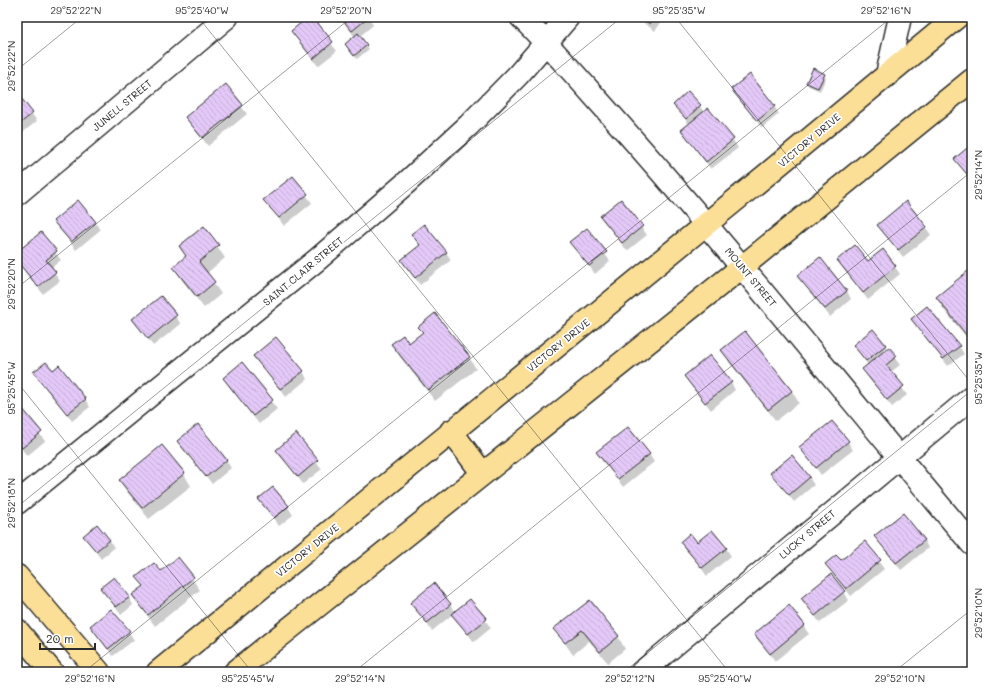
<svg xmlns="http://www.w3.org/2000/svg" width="989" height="689" font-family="Mali,sans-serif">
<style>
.shadow{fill:#0003}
.building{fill:url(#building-back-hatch);stroke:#2b2b2b}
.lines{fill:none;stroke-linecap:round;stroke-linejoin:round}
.minor-casing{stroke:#2b2b2b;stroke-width:25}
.major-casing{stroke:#2b2b2b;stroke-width:25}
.minor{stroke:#fff;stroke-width:22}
.major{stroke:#fbdf96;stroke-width:22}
.ticks{fill:none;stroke:#2b2b2b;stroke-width:1;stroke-opacity:0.45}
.labels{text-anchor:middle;stroke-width:3.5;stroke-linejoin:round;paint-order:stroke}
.street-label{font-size:10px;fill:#2b2b2b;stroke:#fff}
.neatline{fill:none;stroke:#2b2b2b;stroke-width:1.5}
.ticks-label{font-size:10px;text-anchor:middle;fill:#2b2b2b}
</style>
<defs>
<pattern id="building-back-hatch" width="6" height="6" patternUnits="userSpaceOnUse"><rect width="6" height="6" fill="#e4c9f8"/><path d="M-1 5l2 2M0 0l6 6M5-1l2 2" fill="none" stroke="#c4add5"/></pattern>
</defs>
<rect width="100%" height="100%" fill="#fff"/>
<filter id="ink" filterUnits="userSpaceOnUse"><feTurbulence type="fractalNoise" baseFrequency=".025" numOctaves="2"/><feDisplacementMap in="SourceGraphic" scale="8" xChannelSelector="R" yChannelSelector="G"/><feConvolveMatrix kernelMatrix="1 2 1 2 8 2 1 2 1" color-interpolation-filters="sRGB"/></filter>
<g filter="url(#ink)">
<!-- shadow -->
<path class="shadow" d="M310,17L337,51L318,66L292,31Z
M340,17H369L373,25L359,37L369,49L357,59L348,48L355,37Z
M635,17H678L674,23L665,17L655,31Z
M824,75L826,78L820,91L809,86L807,82Z
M226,85L247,114L208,146L186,117Z
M732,90L774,106L779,114L762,128Z
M17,94L37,121L21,134L17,129Z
M674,105L700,106L704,113L733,140L738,148L711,169L682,131L689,124Z
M972,145V182L956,159Z
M293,177L312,203L284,226L265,200Z
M621,200L647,235L627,251L601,216Z
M55,221L95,222L100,230L76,250Z
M879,225L926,227L931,235L903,257Z
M204,227L225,258L207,273L221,294L204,308L181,279L174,267L186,257L180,246Z
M587,229L610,261L595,274L571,242Z
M41,234L61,260L51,268L60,281L43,294L17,261V253Z
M412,234L446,252L451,260L420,285L402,260L420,246Z
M883,251L900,274L868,300L838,261L868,262Z
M798,276L847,291L851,299L830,317Z
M972,277V344L944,310L937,298Z
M161,297L181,324L153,346L133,319Z
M912,319L959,346L964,354L948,366Z
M420,327L469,357L476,369L435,401L400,357L393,345H409L423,333Z
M854,345H885L900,365L891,372L907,395L892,407L868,377L863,369L868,365Z
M723,350L792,391L799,403L776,421L729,362Z
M254,356L303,371L307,379L286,397Z
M242,364L277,409L259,424L224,379Z
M35,372H53L85,399L90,407L72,421Z
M685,377L731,382L735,390L711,410Z
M17,404L45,441L27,456L17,443Z
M296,435L322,469L303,484L277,450Z
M179,441L226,460L231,468L212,484Z
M848,442L853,450L821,475L801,447Z
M597,453L649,454L654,462L623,487Z
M772,473L809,477L814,485L794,502Z
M184,474L191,486L149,519L127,492L120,480Z
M260,499L288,507L293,515L279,526Z
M84,536L110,540L114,548L101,559Z
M875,536L924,540L928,548L901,570Z
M682,542L726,548L731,556L707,576Z
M865,543L884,569L851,596L826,564L841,562Z
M178,559L200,590L155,626L133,596L144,587L138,577L161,573Z
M830,575L849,600L820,623L802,598Z
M102,588L129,597L133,605L121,615Z
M470,600L491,628L474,642L453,614L432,631L411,603L450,604L455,612Z
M589,601L618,636L625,649L608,663L589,641L573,655L555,629Z
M789,607L809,634L775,661L755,634Z
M91,626L129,632L134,640L113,656Z"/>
<!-- building -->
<path class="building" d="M308,17H313L333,42L313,59L291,31Z
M340,17H369L352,31Z
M641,17H655L650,24Z
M358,33L367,45L354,56L345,44Z
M813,68L825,74L818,88L806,83Z
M750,74L775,106L757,121L731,89Z
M226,84L243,105L202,138L185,117Z
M688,91L701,105L686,119L673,105Z
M17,93L33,113L17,126Z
M708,108L734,139L706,162L681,130Z
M972,144V180L954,159Z
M293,176L308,194L279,218L263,200Z
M621,199L643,226L622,243L600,216Z
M78,200L96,222L71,242L53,221Z
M906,201L927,227L898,250L877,225Z
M424,224L447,252L415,278L401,260L420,245L411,234Z
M204,226L219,245L199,262L215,282L197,297L173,267L186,256L179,246Z
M587,228L607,252L589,266L569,242Z
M41,232L57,251L46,260L56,272L38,287L17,261V252Z
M855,245L868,261L883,249L896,266L863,293L837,260Z
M820,257L847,291L825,309L797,276Z
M968,271L972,275V342L936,297Z
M161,296L177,315L148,339L132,319Z
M927,306L960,346L943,359L911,319Z
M435,313L470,357L428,390L391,344L403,335L409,343L423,332L418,327Z
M873,329L886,345L866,361L853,345Z
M745,331L792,391L768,410L721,350Z
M276,337L304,371L280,389L253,356Z
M889,347L897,356L886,365L904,386L887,400L862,369Z
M710,355L732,382L705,403L684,376Z
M46,362L53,370L59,365L86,399L67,414L33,372Z
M242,362L273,400L253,416L223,378Z
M17,402L42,432L22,448L17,442Z
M832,421L849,441L816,468L799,447Z
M198,424L227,460L206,477L177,441Z
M628,427L650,454L618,479L596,452Z
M296,433L318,460L298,477L276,450Z
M162,445L185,473L142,508L119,480Z
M792,455L810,477L789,495L770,473Z
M273,487L289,506L274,518L258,499Z
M903,513L925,540L896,563L874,536Z
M97,524L110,540L96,551L83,536Z
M712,530L727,548L702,568L680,542L690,533L697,542Z
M865,541L881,560L846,589L825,564L836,555L841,560Z
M178,557L194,577L148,615L132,595L144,586L136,577L154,563L161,571Z
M831,574L845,591L815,616L801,598Z
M114,577L130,597L116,607L100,588Z
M434,583L451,604L427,623L410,603Z
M470,599L487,619L468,634L451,614Z
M590,600L619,636L600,652L582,630L565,643L553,629Z
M789,605L805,625L770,654L754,634Z
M111,609L130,631L108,649L90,626Z"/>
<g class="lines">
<!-- minor casing -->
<g class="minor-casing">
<path id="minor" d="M521,17C558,54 592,94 627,133C746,267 856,408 972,544
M887,75L900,17
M17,194L227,17
M17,503L318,259L406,183L469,125L518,75L568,17
M642,672L972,397"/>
</g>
<!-- major casing -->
<g class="major-casing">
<path id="major" d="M451,431L483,474
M17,576L99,672
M17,630L52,672
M158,672L765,176L957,17
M235,672L742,267L972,80"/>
</g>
<!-- minor -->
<use href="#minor" class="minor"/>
<!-- major -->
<use href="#major" class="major"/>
</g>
</g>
<!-- ticks -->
<path class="ticks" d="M198,17L729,672M675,17L972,384M17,70L82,17M17,288L352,17M17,382L252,672M17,507L622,17M84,672L892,17M354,672L972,171M624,672L972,390M894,672L972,609"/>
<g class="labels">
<!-- street labels -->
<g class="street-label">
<text transform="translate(122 105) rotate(-40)" y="4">JUNELL STREET</text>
<text transform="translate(809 140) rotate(-40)" y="4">VICTORY DRIVE</text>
<text transform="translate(303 271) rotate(-40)" y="4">SAINT CLAIR STREET</text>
<text transform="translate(751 277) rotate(50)" y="4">MOUNT STREET</text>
<text transform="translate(558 345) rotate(-39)" y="4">VICTORY DRIVE</text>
<text transform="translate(807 534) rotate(-40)" y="4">LUCKY STREET</text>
<text transform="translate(307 550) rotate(-39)" y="4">VICTORY DRIVE</text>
</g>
</g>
<!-- margin -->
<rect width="989" height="689" fill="none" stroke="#fff" stroke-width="44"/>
<!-- scale -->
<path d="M40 643v6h55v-6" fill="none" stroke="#2b2b2b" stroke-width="2"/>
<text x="46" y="643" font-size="12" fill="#2b2b2b" stroke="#ffffff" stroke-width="3" paint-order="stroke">20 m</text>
<rect x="22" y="22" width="945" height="645" class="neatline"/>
<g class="ticks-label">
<text x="76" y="14">29°52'22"N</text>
<text x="202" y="14">95°25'40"W</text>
<text x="346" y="14">29°52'20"N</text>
<text x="679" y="14">95°25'35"W</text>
<text x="886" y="14">29°52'16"N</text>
<text transform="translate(11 66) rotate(-90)" y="4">29°52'22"N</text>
<text transform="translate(978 175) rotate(-90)" y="4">29°52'14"N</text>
<text transform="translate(11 284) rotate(-90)" y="4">29°52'20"N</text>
<text transform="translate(978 378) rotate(-90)" y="4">95°25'35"W</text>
<text transform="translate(11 388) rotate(-90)" y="4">95°25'45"W</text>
<text transform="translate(11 503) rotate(-90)" y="4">29°52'18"N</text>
<text transform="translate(978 613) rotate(-90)" y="4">29°52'10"N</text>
<text x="90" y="682">29°52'16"N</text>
<text x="248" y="682">95°25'45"W</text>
<text x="360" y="682">29°52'14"N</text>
<text x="630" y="682">29°52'12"N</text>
<text x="725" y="682">95°25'40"W</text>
<text x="900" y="682">29°52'10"N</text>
</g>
</svg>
